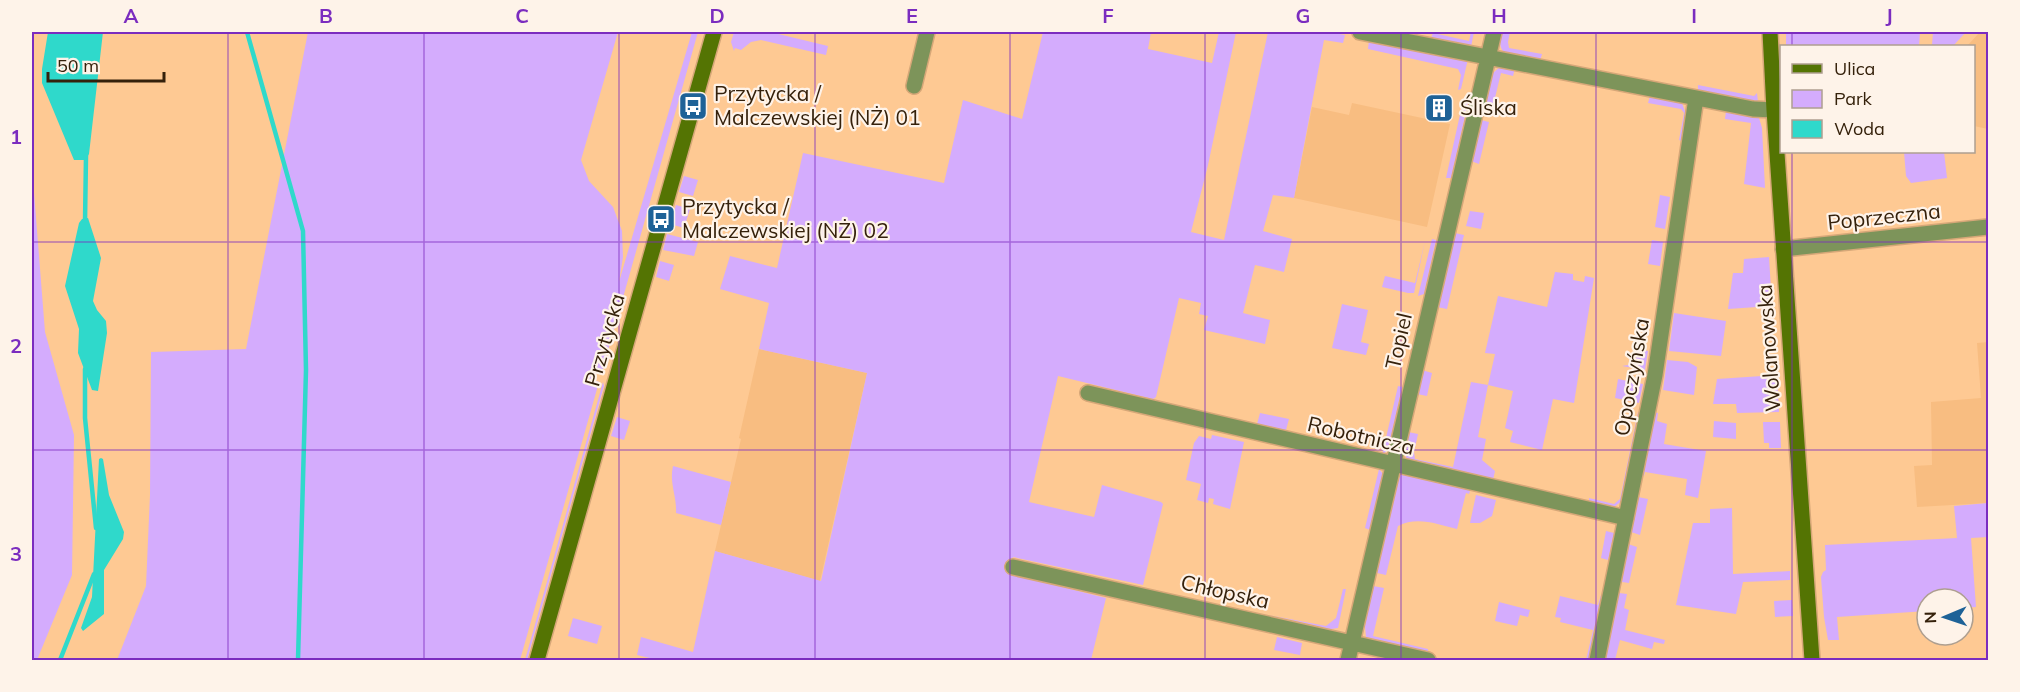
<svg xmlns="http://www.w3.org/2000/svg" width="2020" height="692" font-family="Mulish,sans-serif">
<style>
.built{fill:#f8bd81}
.green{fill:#d4acfd}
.water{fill:#2fd9cb}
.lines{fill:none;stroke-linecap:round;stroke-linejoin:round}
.stream{stroke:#2fd9cb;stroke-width:4.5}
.street-casing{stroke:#d6a778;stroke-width:18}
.secondary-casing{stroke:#d6a778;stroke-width:18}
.street{stroke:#7d945a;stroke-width:15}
.secondary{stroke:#547403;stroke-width:15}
.grid{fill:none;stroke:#7b2cbf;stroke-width:1.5;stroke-opacity:0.55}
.labels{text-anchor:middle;stroke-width:4.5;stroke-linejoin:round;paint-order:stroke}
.poi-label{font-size:21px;fill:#35210b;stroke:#fef3e9;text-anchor:start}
.street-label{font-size:21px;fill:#35210b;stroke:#fef3e9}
.neatline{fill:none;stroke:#7b2cbf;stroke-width:2}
.grid-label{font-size:20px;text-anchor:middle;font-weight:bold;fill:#7b2cbf}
</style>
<rect width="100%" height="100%" fill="#fec993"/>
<!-- built -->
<path class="built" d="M1980,32H1985L1988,34V129L1974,126V46H1967Z
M1352,103L1450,124L1427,227L1294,198L1312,107L1349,115Z
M1988,342V503L1917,507L1914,466L1932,465L1931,402L1981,398L1977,343Z
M759,349L867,373L820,581L715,551L741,439L739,438Z"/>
<!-- green -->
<path class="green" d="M308,32H618L581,160L589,181L613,207L622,231L623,257L619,282L692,32H698L602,372L595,369L591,379L599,382L520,660H117L146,586L150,495L151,352L246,349Z
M734,32H770L828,46L826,55L761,40L751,42L741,50L735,48L734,51L731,42Z
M1043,32H1151L1148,49L1212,63L1219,32H1236L1208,165L1191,232L1224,240L1268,32H1328L1345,35L1343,43L1324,40L1294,198L1273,195L1263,231L1292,239L1284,272L1255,265L1243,313L1270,320L1265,344L1204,330L1208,316L1199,314L1201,303L1179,298L1156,397L1153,399L1058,376L1029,502L1094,517L1102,485L1161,502L1163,504L1143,585L1013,557L1010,574L1106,598L1091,660H658L637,655L641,637L693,652L715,551L821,581L867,373L759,349L769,303L720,289L730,256L777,268L803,153L944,183L963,100L1022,119Z
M1471,32H1474L1471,47L1431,38L1433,33L1469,41Z
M1502,32H1510L1508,42L1509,48L1542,54L1540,61L1506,54C1498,48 1500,40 1502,32Z
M1786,32H1920L1919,46H1786Z
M1933,32H1966L1953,46L1932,45Z
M1369,40L1468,59L1461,89L1458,90L1461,75L1458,69L1368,49Z
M1501,66L1515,68L1513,76L1501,73L1492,110L1484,108L1493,73Z
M1698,85L1754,96L1757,93L1758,102L1698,91Z
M1650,96L1682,103L1686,114L1682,141L1679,140L1684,113L1681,109L1648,103Z
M1463,101L1468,103L1451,178H1446Z
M1726,111L1759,118L1762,128L1765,188L1744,184L1751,123L1725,119Z
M1481,120L1489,122L1479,164L1471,161Z
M1904,152H1944L1947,178L1911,183L1906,176Z
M32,167L45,332L74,435L72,575L37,660H32Z
M684,176L698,180L693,196L679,192Z
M1660,195L1670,197L1665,229L1655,227Z
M676,205L690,209L684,228L670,224Z
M1470,211L1484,213L1481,229L1466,226Z
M1455,233L1464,235L1447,309L1437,307Z
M667,234L698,242L694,256L663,250Z
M1432,239L1436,240L1424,294L1418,296Z
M1652,240L1663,242L1660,266L1648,264Z
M1425,241L1414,293H1408L1382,287L1385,276L1415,283Z
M1769,257L1772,306L1728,309L1733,273H1743L1744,259Z
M660,261L674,265L669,281L656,277Z
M1555,272L1573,274V280L1584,282L1585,276L1594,278L1574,403L1553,399L1542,450L1510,442L1513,431L1505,428L1513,391L1488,385L1478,437L1486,439L1482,460L1495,471L1493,480L1407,460L1404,450L1408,432L1418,434L1414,452L1415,459L1453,467L1471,382L1488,385L1495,354L1485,353L1498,296L1547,307Z
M1342,304L1368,310L1361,342L1369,344L1366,355L1332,348Z
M1674,313L1726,321L1721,356L1669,351Z
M1644,350L1648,351L1645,370L1622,366L1628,365Z
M1667,360L1688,362L1697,367L1694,395L1663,390Z
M1422,370L1432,373L1427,396L1417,394Z
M1777,375L1779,412L1737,413L1736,404H1713L1717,379Z
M1618,379L1643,384L1639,403L1615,398Z
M603,382L604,386L527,660H525Z
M1398,386L1402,387L1388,450L1382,455Z
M1638,412L1641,413L1622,501L1614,507L1589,501V498L1614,504L1620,499Z
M1654,412L1658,413L1657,421L1667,424L1664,444L1706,451L1698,498L1685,495L1687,479L1645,472L1644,476L1641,474Z
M1260,413L1289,419L1286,430L1257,424Z
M617,417L630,421L624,440L611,436Z
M1714,421L1736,423V439L1713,437Z
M1763,422H1780L1781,448H1769V443H1764Z
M1212,435L1244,442L1230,509L1213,504L1214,499L1209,498L1208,503L1197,500L1201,484L1186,480L1194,443L1199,436L1211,439Z
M673,466L731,482L721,525L676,513C677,496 669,483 673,466Z
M1379,469L1383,474L1370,530L1365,528Z
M1406,474L1471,488L1469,494L1466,493L1457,529C1437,524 1417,516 1398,526L1386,575L1377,573L1398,480L1401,475Z
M1476,495L1496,500L1492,516L1480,523H1470Z
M1638,497L1648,499L1640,535L1631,532Z
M1988,503V537L1971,538L1976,607L1963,608V599H1927V611L1837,617L1839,640H1828L1824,617L1821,577L1823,572L1826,570L1825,545L1957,538L1954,506Z
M1732,508L1733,574L1790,571V580L1743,582L1736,614L1676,605L1693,523H1710V509Z
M1606,531L1614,533L1608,560L1601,558Z
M1628,544L1637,547L1629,583L1622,582Z
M1373,586L1384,588L1373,636L1428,649V652L1366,637L1365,626Z
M1343,589H1346L1338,628L1331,629L1269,615L1326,626L1336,618Z
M1619,593L1627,594L1624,608L1629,610L1625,630L1665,640L1664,644L1654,642L1652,649L1620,640L1615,660H1605Z
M1601,595H1603L1591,660H1586L1593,630L1560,622L1561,618L1555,617L1560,596L1598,605Z
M1792,600L1793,616L1775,617L1774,601Z
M1499,602L1530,610L1528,617L1520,615L1517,626L1495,621Z
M573,618L602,626L597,644L568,636Z
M1277,637L1302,643L1300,655L1274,650Z"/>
<!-- water -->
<path class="water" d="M48,32H103L89,154L86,160H74L42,83V69Z
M88,218L101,258L93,301L97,310L106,321L107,333L98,391L92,390L78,353L79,329L65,286L79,223L82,219Z
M101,458L103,459L109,495L124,532L123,539L104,570V614L83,631L81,628L92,597L99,459Z"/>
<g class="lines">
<!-- stream -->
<path class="stream" d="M247,32L303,231L306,370L298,660
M85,222L86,156
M85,369V418L96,528
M60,660L94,574"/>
<!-- street casing -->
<g class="street-casing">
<path id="street" d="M1360,32L1753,109L1774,110
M914,86L927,32
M1783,249L1988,227
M1088,393L1626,518
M1013,567L1428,660
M1348,660L1494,32
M1597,660L1655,375L1696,98"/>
</g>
<!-- secondary casing -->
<g class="secondary-casing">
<path id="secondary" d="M1770,32L1774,110L1812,660
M537,660L714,32"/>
</g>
<!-- street -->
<use href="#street" class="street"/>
<!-- secondary -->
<use href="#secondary" class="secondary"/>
</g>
<!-- grid -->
<path class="grid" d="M228,32V660M424,32V660M619,32V660M815,32V660M1010,32V660M1205,32V660M1401,32V660M1596,32V660M1792,32V46M1792,152V660M32,242H1988M32,450H1988"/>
<!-- icons -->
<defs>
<g id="bus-square" transform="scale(1.5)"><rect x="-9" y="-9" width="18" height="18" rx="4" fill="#1e6297" stroke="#fef3e9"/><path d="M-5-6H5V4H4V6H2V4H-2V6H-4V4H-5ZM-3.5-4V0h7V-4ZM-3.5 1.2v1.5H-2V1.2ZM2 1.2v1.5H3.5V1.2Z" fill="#fff"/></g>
<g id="building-square" transform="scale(1.5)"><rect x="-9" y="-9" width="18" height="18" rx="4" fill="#1e6297" stroke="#fef3e9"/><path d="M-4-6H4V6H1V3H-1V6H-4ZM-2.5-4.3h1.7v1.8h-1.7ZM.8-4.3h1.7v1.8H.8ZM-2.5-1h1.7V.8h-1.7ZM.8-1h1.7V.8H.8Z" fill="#fff"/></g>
</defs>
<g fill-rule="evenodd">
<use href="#bus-square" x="693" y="106"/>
<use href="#building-square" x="1439" y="108"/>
<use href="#bus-square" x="661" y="219"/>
</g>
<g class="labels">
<!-- poi labels -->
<g class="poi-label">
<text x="714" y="101">Przytycka /<tspan x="714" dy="24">Malczewskiej (NŻ) 01</tspan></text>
<text x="1460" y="115">Śliska</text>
<text x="682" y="214">Przytycka /<tspan x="682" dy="24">Malczewskiej (NŻ) 02</tspan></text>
</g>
<!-- street labels -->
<g class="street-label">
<text transform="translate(1884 217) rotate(-6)" y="7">Poprzeczna</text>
<text transform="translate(605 340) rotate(-74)" y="7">Przytycka</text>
<text transform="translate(1399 341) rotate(-77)" y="7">Topiel</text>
<text transform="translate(1769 348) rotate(-94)" y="7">Wolanowska</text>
<text transform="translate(1632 377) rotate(-80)" y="7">Opoczyńska</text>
<text transform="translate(1361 436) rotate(13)" y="7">Robotnicza</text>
<text transform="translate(1225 592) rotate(13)" y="7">Chłopska</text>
</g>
</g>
<!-- border -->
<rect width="2020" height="692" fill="none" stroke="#fef3e9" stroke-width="66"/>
<!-- legend -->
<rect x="1780" y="45" width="195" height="108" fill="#fef3e9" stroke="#ae9f90" stroke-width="1.5"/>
<rect x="1792" y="64" width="30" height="9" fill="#547403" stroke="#ae9f90" stroke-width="1.5"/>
<text x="1834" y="75" font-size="18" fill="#35210b">Ulica</text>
<rect x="1792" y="90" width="30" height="18" fill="#d4acfd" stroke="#ae9f90" stroke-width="1.5"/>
<text x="1834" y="105" font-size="18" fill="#35210b">Park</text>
<rect x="1792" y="120" width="30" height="18" fill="#2fd9cb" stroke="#ae9f90" stroke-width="1.5"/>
<text x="1834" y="135" font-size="18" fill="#35210b">Woda</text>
<!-- north arrow -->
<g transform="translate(1945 617) rotate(268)"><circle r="28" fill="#fef3e9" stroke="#ae9f90" stroke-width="1.5"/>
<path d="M0-4.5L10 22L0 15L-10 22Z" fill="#1e6297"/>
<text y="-9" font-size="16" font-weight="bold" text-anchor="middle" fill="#35210b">N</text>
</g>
<!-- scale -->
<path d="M48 72v9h116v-9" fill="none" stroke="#35210b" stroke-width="3"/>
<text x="57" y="72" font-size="18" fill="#35210b" stroke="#fef3e9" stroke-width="4.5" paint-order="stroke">50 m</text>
<rect x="33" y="33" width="1954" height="626" class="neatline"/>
<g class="grid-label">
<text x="131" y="23">A</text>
<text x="326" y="23">B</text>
<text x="522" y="23">C</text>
<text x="717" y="23">D</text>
<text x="912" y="23">E</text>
<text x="1108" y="23">F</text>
<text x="1303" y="23">G</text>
<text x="1499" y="23">H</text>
<text x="1694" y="23">I</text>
<text x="1889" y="23">J</text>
<text x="16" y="144">1</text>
<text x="16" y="353">2</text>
<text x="16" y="561">3</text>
</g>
</svg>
